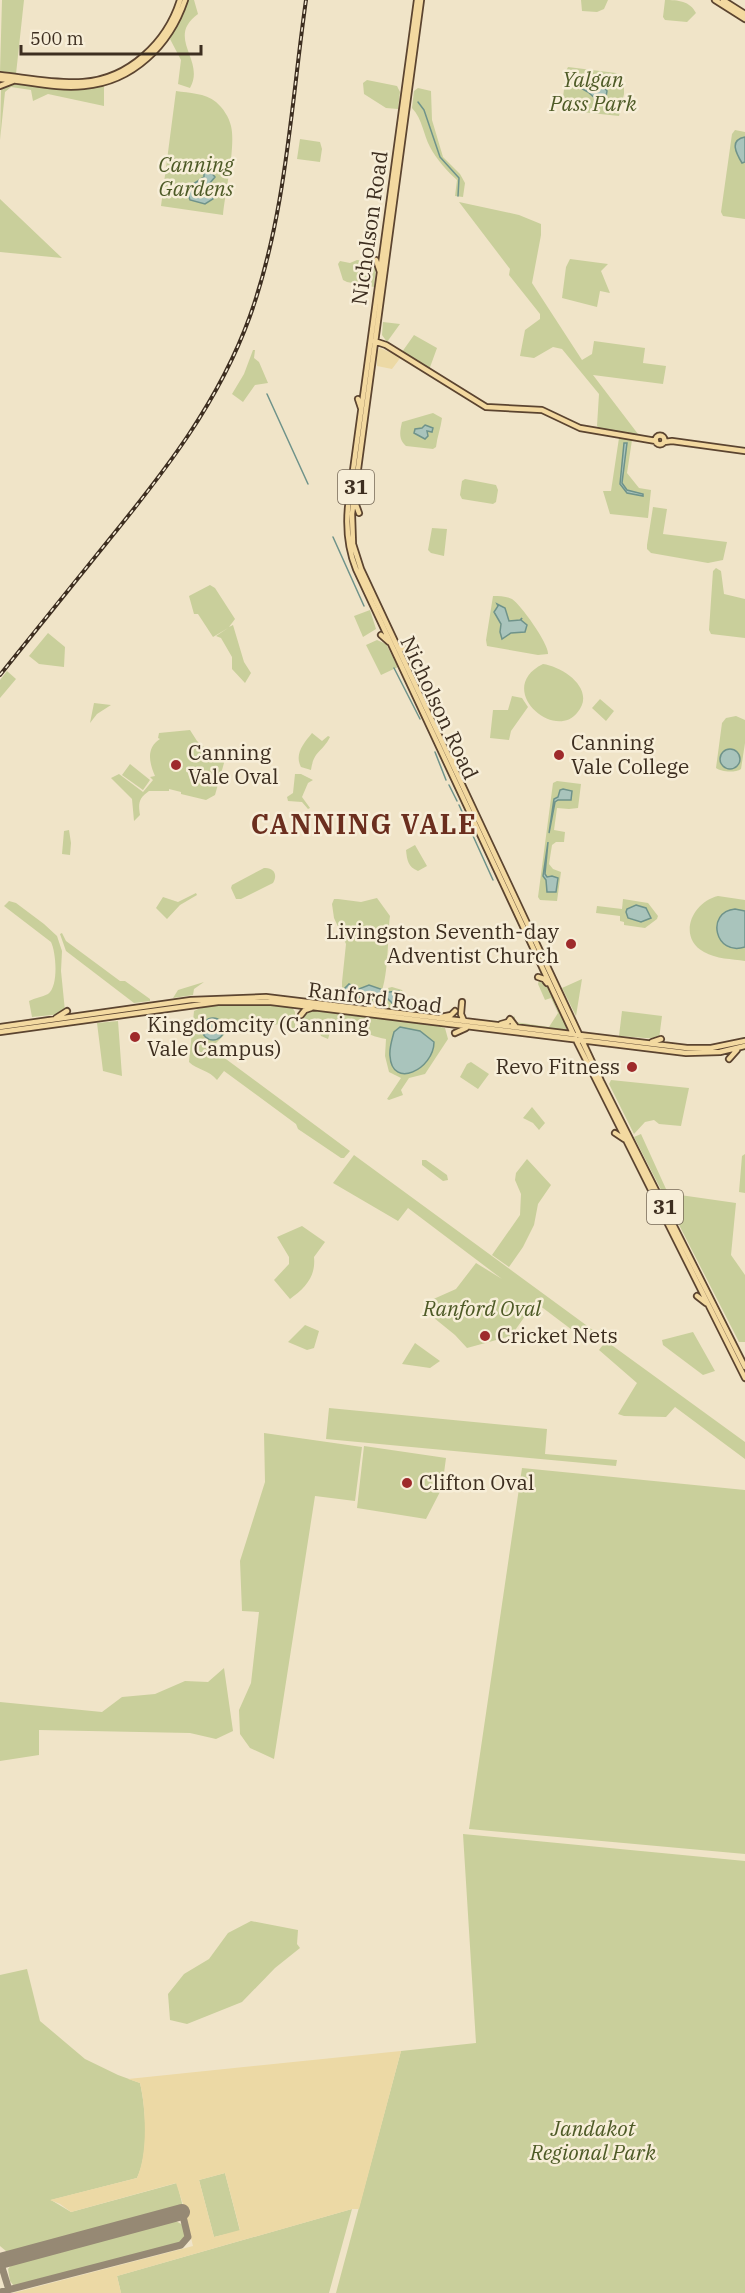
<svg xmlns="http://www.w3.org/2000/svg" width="745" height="2293" font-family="'IBM Plex Serif',serif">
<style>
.green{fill:#c9cf9b}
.sand{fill:#ecd9a5;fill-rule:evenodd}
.water{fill:#a9c4bc;stroke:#6f938a;stroke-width:1.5}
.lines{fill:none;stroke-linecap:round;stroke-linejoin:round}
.stream{stroke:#6f938a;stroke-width:1.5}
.taxiway{stroke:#968974;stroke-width:7}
.runway{stroke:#968974;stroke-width:16}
.major-casing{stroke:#5b4430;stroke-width:8}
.major{stroke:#f3d9a0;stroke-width:4.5}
.rail-casing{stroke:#3d2e20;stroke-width:4}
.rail{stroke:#f7eed8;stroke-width:1.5;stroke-dasharray:4.5;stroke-linecap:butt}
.poi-dot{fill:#9e2a2b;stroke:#f7eed8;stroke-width:2}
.labels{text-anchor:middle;stroke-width:5;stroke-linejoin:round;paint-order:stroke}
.shield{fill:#f7eed8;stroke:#756857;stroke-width:1.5}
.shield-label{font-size:20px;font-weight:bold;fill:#3d2e20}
.park-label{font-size:21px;font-style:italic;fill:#4d5a26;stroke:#f7eed8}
.street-label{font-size:21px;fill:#3d2e20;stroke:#f7eed8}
.poi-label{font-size:21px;fill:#3d2e20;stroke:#f7eed8;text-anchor:start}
.district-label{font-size:27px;font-weight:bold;letter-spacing:1.5px;fill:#6b2e1e;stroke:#f7eed8}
</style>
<rect width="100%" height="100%" fill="#f0e4c8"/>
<!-- green -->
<path class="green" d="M2,0H24L16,74L0,72Z
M188,0H194L198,14C165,38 206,60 190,88L178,84L181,60L170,39Z
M581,0H608L604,9L597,12L582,11Z
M665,0C678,0 690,1 696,13L687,22L665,20L663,17Z
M568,67L616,73L624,77V94L619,116L572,111L562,107L566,71Z
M367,80L397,86L400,92L398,109L386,108L364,94L363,83Z
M10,84L57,88L104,84V106L48,94L33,101L31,90L11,87L5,92L0,140L1,90Z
M418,88L431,91L432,120L443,157L460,174L465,183L463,197L455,196L457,180C448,172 436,159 430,147C423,134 423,120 412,108L414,91Z
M176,91C189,93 205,93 216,102C223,108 229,117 231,126C236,146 225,193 223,215L161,206Z
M735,130L745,132V219L723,216L721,212L732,134Z
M300,139L320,142L322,149L320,162L297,159Z
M0,199L62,258L0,252Z
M459,202L519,215L541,224V235L532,283L582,360L592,354L594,341L645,348L643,363L666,366L663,384L593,375L638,434L600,429L597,426L599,394L562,349L553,347L534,358L520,356L525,330L540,319V314L509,275L510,269Z
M570,259L608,264L601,271L610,293L600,291L597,307L562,298L566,267Z
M357,260L372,262L376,266L374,287L347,282L343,280L338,264L340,261L350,263Z
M383,322L400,324L387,342L382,335Z
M414,335L437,348L429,370L402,352Z
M253,350H255L254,358L259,362L268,383L255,385L243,402L232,394L244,374Z
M433,413L442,418C441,427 437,437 436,447L433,449L406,446C398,439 400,431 402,422Z
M619,438L632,440L627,473L639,488L651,490L648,518L610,514L603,491H611Z
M465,479L496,485L498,490L496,502L493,504L462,499L460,495L462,481Z
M653,507L667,509L663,534L727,542L723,560L708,563L651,553L647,549V545Z
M432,528L447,529L444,556L431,553L428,550Z
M716,568L721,571L724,594L745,599V638L711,634L709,630L713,571Z
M210,585L215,588L235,619L229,627L233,625L244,662L251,673L245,683L232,669V657L221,638L216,636L228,628L213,637L198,614H194L189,596Z
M493,596C499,596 506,596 512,599C521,605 549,644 548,654L538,655L487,646L486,640Z
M370,610L376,629L363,637L354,616Z
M48,633L65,647L64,667L39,664L29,656Z
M377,640L386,644L398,667L381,675L366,645Z
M543,664C564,667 597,690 577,713C553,742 494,688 543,664Z
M7,671L16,679L0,698V680Z
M512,696L522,698L528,707L511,731L509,740L490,738L493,710H508Z
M600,699L614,711L606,721L592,708Z
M94,703L111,705L97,714L90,723Z
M736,716L745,720V743L741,769C735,773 721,772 716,768L722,723L726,718Z
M190,730L197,741L206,749L223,760L224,763L215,795L206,800L181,794V792L169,789V791H149C139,798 138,803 140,815L134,821L132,799L111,778L119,774L143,792L153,780L150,777L155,776C149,762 146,748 160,739L158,738L159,733Z
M312,733L322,741L328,736L330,737C322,753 314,750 311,770L301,767C294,754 304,743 312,733Z
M130,764L150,780L143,790L122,775Z
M295,774H301L313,780L308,783L302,797L310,808L308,809L302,802L288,801L287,797L293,793Z
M557,781L581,784L578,808L569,809L557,808L554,830L565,832L564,842H556L552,845L549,864L553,869L561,872L557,901L540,900L538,897L553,783Z
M69,830L71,843L70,855L62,854L64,831Z
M415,845L427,866L418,871C408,867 407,860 406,850Z
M264,868C274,867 278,875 273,883L241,899H236L231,888L232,885Z
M196,893L197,895L180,905L167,919L156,908L163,897L178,902Z
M718,896L745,900V961C732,959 716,959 704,952C677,937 692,902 718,896Z
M377,898L390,916C387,934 390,993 374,1003C367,1008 350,1003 342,1002V982L346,944L334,918L332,904L334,899H338L361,902Z
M623,899L648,903L658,916L657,919L645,928L624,925V922L620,921V916L596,913L597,906L622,909Z
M9,901L16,903L44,924L57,936L62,951L61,971L65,1011L62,1014L32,1017L29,1001C35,998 42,997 48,994C59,986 56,952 51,942L4,906Z
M62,933L66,941L120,981H125L150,999V1001L134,1003L66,951L60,934Z
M582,979L576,1016L562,988Z
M539,980H544C550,992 568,1018 566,1030L514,1024L513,1019L515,1016V1022L549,1027L558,1013L551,998L545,1000L538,984Z
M204,982L194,989L193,995L173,998L178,990Z
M392,987L402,990L412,1006L411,1011L386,1007L388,988Z
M256,1005L292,1007L295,1012V1031L287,1033L286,1028L281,1024L253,1027L229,1024L225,1034L211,1048L350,1151L344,1158H341L298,1129L296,1124L224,1071L217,1080C209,1070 197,1070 189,1062L194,1011C207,1003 240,1006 256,1005Z
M311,1010L419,1022L445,1028L448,1039L425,1074L409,1078L401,1090L403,1095L389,1100L387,1099L401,1078L389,1072L385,1056L386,1039C363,1035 344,1019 318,1022L313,1027L303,1030L301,1022L304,1013Z
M622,1011L662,1016L659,1039L619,1036Z
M118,1021L122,1076L103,1071L97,1023Z
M320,1024L332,1026L328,1039L321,1036L318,1029Z
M471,1062L489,1074L478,1089L460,1077L467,1064Z
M611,1080L689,1088L681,1126L659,1124L654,1120L645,1122L634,1134L609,1084Z
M532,1107L545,1123L539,1130L533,1123L523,1118Z
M641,1134L666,1189L673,1194L736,1203L731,1255L745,1275V1342H739L634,1137Z
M745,1154V1193L739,1192L742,1156Z
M354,1155L601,1336L595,1344L592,1345L535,1302L511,1336L467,1348L455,1335L423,1309L429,1301L456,1289L476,1263L502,1279L408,1208L398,1221L333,1183Z
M527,1159L551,1185L538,1204L534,1225L523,1247L509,1267L492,1255L520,1215L521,1194L515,1180L516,1173Z
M422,1160H426L447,1175L448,1180L443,1181L422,1165Z
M302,1226L325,1242L314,1257C316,1277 305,1288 290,1299L274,1280L289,1264V1257L277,1237Z
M305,1325L319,1331L314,1348L307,1350L288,1342Z
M693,1332L715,1371L703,1375L663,1345L662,1340Z
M606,1341L745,1442V1459L675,1407L666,1417L624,1416L618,1414L637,1383L599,1350Z
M415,1343L440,1361L430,1368L402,1364Z
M329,1408L547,1429L545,1454L617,1460L616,1466L326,1439Z
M264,1433L362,1447L355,1501L315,1496L274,1759L250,1748L240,1734L239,1710L251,1683L259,1612L242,1611L240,1561L265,1482Z
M364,1446L446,1458L442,1488L426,1519L357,1508Z
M522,1468L745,1490V1854L469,1829Z
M224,1668L233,1731L216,1739L190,1733L39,1730V1755L0,1761V1702L102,1712L122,1697L155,1694L185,1681L208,1682Z
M463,1834L745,1861V2293H336L401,2051L476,2043Z
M251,1921L298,1930L297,1944L300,1948L275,1968L242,2002L187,2024L170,2020L168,1994L184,1974L209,1959L228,1933Z
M27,1969L40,2021L85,2059L118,2075L140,2083C146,2109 149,2154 137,2178L51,2200L71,2212L177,2183L183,2207L11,2252L6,2251L0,2246V1975Z
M225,2173L240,2231L214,2237L199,2180Z
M352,2209L329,2293H121L117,2276Z
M174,2220L183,2225L186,2236L185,2242L178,2246L20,2287L14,2286L10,2281L8,2269L13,2263Z"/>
<!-- sand -->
<path class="sand" d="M380,348L401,357L392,369L377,366V352Z
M401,2051L359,2209H352L117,2276L121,2293H13L193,2246L186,2217L187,2216L176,2183L71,2212L60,2204L50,2200L137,2178C148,2154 146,2108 140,2083L128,2079ZM225,2173L240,2230L214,2237L199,2180Z"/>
<!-- water -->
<path class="water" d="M578,74L587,83L599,81L607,91L606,97L596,99L588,92L577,86L574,78Z
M745,137V162L742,163C736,153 729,140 745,137Z
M204,170H209L215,177L210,183L213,199L205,204L190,200L188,194L190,186L204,177Z
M425,425L433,428L432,432L427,431L428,436L425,439L414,433L415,429L422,428Z
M624,443H627L622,483L627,490L643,494V496L627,493L620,484Z
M497,604L505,608L509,621L520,620L522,618L521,620L527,625L525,632L511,633L502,639L500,632L501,624L494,612L498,606Z
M720 759a10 10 0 1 1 20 0a10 10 0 1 1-20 0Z
M563,789L572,791L571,800H558L555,802L549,833L554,799L558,797L560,790Z
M548,842L545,874L547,877L552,876L558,878L556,892H547L546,880L543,876Z
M636,905L646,908L651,918L641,922L628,918L626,912L627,909Z
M735,909L745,911V947C715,957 705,912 735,909Z
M349,984L359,989L369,985L389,992L399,991L404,995L405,1003L400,1007H396L387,998L377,996L367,1003L360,997L352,1000L344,989Z
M202 1029a11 11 0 1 1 22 0a11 11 0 1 1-22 0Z
M400,1027L420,1031L434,1042C434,1069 392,1090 390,1056C389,1048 392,1040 394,1032Z"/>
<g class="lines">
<!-- stream -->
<path class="stream" d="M418,102L424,110L440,157L459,178L458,196
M267,394L308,484
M333,537L364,606
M394,668L420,719
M435,752L446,780
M449,785L457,801
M459,805L493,880"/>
<!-- taxiway -->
<path class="taxiway" d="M0,2261L9,2290
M0,2292L181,2245L188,2237L182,2212"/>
<!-- runway -->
<path class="runway" d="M0,2261L182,2212"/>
<!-- major casing -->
<g class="major-casing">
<path id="major" d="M417,0L348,507C346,529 348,549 356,569L578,1044L745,1378
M421,0L352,514L353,544L361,569L601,1081L745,1367
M715,0L745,19
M723,0L745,14
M0,75C27,78 56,84 83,82C129,79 167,42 180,0
M0,79C28,81 56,89 84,86C133,82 170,45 185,0
M0,86L13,81
M376,260L380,272
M374,341L386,345L486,407L542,410L580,428L656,441
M358,399L361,408
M655.5 440a4.5 4.5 0 1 1 9 0a4.5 4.5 0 1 1-9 0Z
M664,442L672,441L745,451
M355,502L359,513
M381,635L389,642
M400,647L410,653
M452,759L463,768
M538,977L544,979L547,983
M462,1002L461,1014L464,1021
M369,1007L376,1005L380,999
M301,1015L305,1010L311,1008
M441,1017L451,1015L455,1011
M56,1018L67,1011
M501,1024L508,1022L510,1019L516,1027
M0,1027L191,1000L266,997L687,1048H711L745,1041
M0,1032L218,1002H271L686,1053L720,1052L745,1046
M455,1033L466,1028
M652,1042L661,1039
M729,1059L737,1050
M615,1133L624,1139
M697,1296L706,1303"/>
</g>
<!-- major -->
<use href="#major" class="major"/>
<!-- rail casing -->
<g class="rail-casing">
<path id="rail" d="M0,675C36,630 72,585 108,541C165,471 219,402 250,316C286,215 291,105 306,0"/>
</g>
<!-- rail -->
<use href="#rail" class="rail"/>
</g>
<!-- markers -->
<g class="poi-dot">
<circle cx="559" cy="755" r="6"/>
<circle cx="176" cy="765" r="6"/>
<circle cx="571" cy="944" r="6"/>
<circle cx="135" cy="1037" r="6"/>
<circle cx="632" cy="1067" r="6"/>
<circle cx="485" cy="1336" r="6"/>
<circle cx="407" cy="1483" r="6"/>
</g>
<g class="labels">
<!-- shield labels -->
<g class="shield">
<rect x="338" y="470" width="36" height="34" rx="4.5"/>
<rect x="647" y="1190" width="36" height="34" rx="4.5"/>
</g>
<g class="shield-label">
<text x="356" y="494">31</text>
<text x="665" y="1214">31</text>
</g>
<!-- park labels -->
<g class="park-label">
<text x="593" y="87">Yalgan<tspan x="593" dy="24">Pass Park</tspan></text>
<text x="196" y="172">Canning<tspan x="196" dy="24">Gardens</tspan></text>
<text x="482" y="1316">Ranford Oval</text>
<text x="593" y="2136">Jandakot<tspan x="593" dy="24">Regional Park</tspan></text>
</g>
<!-- street labels -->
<g class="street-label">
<text transform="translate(370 228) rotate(-82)" y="7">Nicholson Road</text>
<text transform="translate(439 708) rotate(65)" y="7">Nicholson Road</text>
<text transform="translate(375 998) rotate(7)" y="7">Ranford Road</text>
</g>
<!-- poi labels -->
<g class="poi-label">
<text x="571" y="750">Canning<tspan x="571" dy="24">Vale College</tspan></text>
<text x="188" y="760">Canning<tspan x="188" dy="24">Vale Oval</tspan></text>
<text x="559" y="939" text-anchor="end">Livingston Seventh-day<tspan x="559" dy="24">Adventist Church</tspan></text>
<text x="147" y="1032">Kingdomcity (Canning<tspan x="147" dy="24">Vale Campus)</tspan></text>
<text x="620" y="1074" text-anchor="end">Revo Fitness</text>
<text x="497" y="1343">Cricket Nets</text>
<text x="419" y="1490">Clifton Oval</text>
</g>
<!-- district labels -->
<g class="district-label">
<text x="364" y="834">CANNING VALE</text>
</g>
</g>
<!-- scale -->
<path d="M21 45v9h180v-9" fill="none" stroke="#3d2e20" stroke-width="3"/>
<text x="30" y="45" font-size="18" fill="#3d2e20" stroke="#f7eed8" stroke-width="4.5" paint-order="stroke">500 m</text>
</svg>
